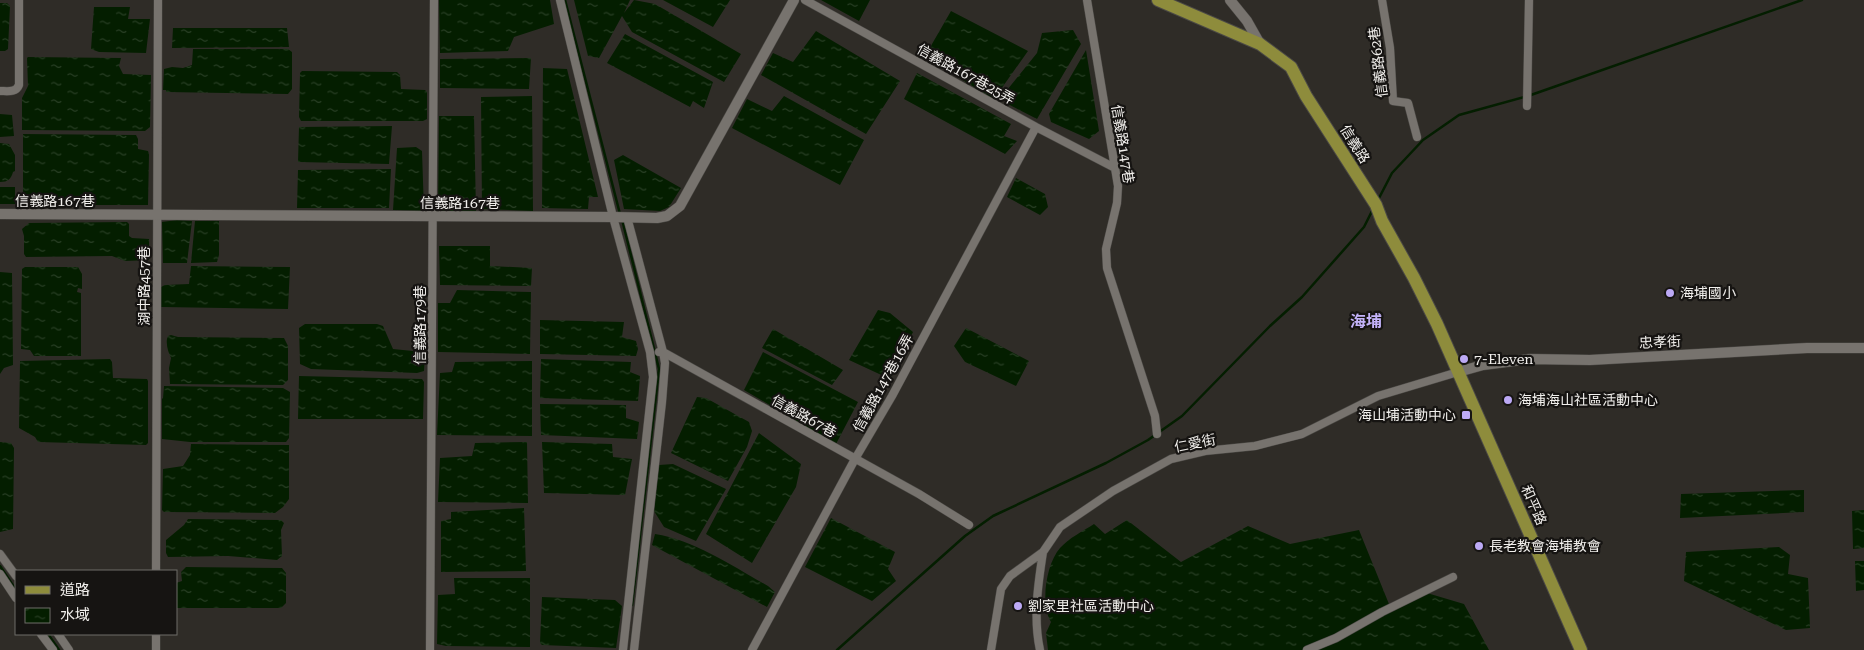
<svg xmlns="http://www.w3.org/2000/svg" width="1864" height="650" font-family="'Roboto Serif','Noto Sans TC',serif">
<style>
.water{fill:url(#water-ripples)}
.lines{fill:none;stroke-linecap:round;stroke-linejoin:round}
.stream{stroke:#041e00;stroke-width:2.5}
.minor-casing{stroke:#4b4945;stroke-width:9}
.tertiary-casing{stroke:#4b4945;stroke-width:11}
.primary-casing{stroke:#4b4945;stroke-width:14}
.minor{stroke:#77736e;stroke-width:8}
.tertiary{stroke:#77736e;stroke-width:10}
.primary{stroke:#8e8c3c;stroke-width:12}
.poi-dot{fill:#bca9f5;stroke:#161412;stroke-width:2}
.labels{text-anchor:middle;stroke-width:4.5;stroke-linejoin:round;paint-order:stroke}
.street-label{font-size:14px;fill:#f1efec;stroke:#161412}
.poi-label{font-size:14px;fill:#f1efec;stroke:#161412;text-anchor:start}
.quarter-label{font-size:16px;font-weight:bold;fill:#c3b2f9;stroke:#161412}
</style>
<defs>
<pattern id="water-ripples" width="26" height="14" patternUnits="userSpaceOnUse" patternTransform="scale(1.25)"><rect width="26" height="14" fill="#041e00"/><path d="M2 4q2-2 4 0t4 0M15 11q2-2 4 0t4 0" fill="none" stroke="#293f25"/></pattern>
</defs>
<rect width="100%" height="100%" fill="#2f2c27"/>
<!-- water -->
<path class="water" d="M439,0H550L554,24L514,37L508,51L440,53Z
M574,0H630L624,13L634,0L655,4L741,54L724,82L632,32L622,16L599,58L588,56Z
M663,0H730L713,27Z
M821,0H870L859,21Z
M0,3H7L10,6L8,49L5,51H0Z
M94,7H130L128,19H150L146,53L99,52L91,49Z
M951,11L1028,51L994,99L926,58L932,44Z
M173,28H287L289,47L172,48Z
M1073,30L1081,44L1037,119L1006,103L1003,95L1037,53L1042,33Z
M816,31L900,81L866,134L761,75L773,53L793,62Z
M625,34L713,82L704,108L693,101L690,107L607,63Z
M193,49H288L292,52V89L288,94L166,92V90H163L164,69L172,67L183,68L192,65Z
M1086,50L1099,131L1089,139L1051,122L1049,114Z
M28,57L121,58L119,66L123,74L151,75L150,127L145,131L22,130V98L28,86L27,58Z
M531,58L529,89L440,88V59Z
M543,68L567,69L598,197H589L588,209L542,208Z
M302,71L397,72L400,75L401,89L425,90L427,92V119L423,121H301L299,117L300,73Z
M917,73L1011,124L1004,136L1017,141L1005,154L904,99Z
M532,96L533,211L482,209L481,97Z
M784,96L864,140L840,185L732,128L747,99L772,111Z
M0,114L12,115L14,136L0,137Z
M439,116H474L476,211L438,212Z
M392,126L389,164L298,162L299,127Z
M23,134L136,135L138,139V149L148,151L149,154L148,205H29L23,202Z
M0,143L9,144L15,155V171L13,172C11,179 8,182 0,182Z
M416,147L422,151L424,211L393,210L397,148Z
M623,155L681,188L669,207L660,211L624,209L614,160Z
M391,169L389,208H297L298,170Z
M1016,178L1045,194L1048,207L1040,215L1007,197Z
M0,187H15V204H0Z
M177,220L192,221L187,263H163L162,222Z
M195,221H219V255L217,262L191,263Z
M127,222L129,224V236L132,238L149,239V260L125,261L112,256L26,257L24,254V236L22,229L29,223Z
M439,246H490V266L532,268L531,286L440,285Z
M191,266L290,267L288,309L161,307V287L165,285L189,284Z
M25,267H78L82,274V289L78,288L77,292L81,293V356H34L30,350L21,349L22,269Z
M0,272L12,273L13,365L4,368L0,374Z
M457,290L531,292L530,354L438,352V303H450Z
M878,310L890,313L913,332L890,379L849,360Z
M540,320L624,322L622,337L636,341L638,349L636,356L540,354Z
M305,324H377L383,326L393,349L423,352L425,354L424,371L417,373L311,369L300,364L299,328Z
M966,328L1029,361L1016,386L965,362L954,346Z
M773,329L843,370L832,385L762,348Z
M171,335L178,337L284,338L288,346V380L283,385L170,384L169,368L171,358C168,352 165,342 168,336Z
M763,352L858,402L836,444L744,390Z
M110,359L112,362L113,378L147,379L148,381V443L146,445L38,442L35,437L19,428L20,361Z
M541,359L631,362L630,372L640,376L638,401L540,398Z
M532,361V436L437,435L440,373L452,372L455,362Z
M299,376L422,379L424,382L423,419H298Z
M164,386L283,388L290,392L289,438L286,442H190L162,439V399L163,398Z
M697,397L706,398L749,422L752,431L747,447L728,481L671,453Z
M540,404L626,405V418L639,422L637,439L541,435Z
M759,433L801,464L796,487L752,563L706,534Z
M0,442L11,443L14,448L13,529L0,532Z
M527,442L528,503L438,502L440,458L472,456L475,443Z
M542,442L612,444L613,457L632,459L625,495L544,493Z
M191,444L289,445V499L283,507L275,513L164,512L162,510L163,469L183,466L190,455Z
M673,464L726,489L696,541L664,527L654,511L659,465Z
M1804,490V512L1680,518L1681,494Z
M524,508L526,571L441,572V521L451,519V512Z
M1864,510V548L1853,549L1852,511Z
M831,518L895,552L888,569L896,581L872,601L805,567Z
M188,519L281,520L284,523L281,530L282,556L277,560L228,556L168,557L166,553V540L184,525Z
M1127,520L1181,562L1248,526L1290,544L1359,530L1391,609L1427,593L1464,604L1489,650H1048L1046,633L1051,622C1040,604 1046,564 1060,548C1069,538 1083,531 1094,524L1105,534Z
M655,534C694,540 734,567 768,586L775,592L767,607L652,545Z
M1779,547L1790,555L1788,574L1808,578L1810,628L1786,630L1684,581L1686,552Z
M1855,561H1864V590L1856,591Z
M186,567L282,568L286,573V603L281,608H176V583L182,581L181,572Z
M454,578H530V647L446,646L437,644L438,595L455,594Z
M542,597L615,600L622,606L616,648L542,645L540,643Z"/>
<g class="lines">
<!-- stream -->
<path class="stream" d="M565,0L620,214
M1378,200L1392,173L1423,140L1459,115L1528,96L1802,0
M622,219L659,369L632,605
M0,566L16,590
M48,634L59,650
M837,650L965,536L993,516L1106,463L1148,440L1182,416L1270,326L1302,297L1364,227L1373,209"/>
<!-- minor casing -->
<g class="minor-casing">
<path id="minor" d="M560,0L613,217L650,352L653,377L623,650
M805,0L1036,127L1115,168
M1087,0L1118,186L1117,203L1106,249L1107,268L1155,416L1157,434
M1382,0L1390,48L1393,101L1408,103L1417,137
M0,91C7,91 16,93 19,85V0
M1527,106L1529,0
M627,217L663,352L665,363L662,402L634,650
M659,352H663L919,494L969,525
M0,554L16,576
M156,571L158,0
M0,574L16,598
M41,634L53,650
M58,634L69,650
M156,650V634
M430,650L434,0
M752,650L855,459L892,396L1036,127
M991,650L1001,589L1010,576L1043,552L1060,527L1113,491L1171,459L1205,451L1255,446L1302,434L1378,396L1458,372
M1040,650C1033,618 1038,584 1043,552
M1307,650L1336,638L1382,612L1453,577"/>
</g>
<!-- tertiary casing -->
<g class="tertiary-casing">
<path id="tertiary" d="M1230,0L1247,21L1260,44
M0,214L613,217L657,218L667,216L680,206L794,0
M1458,372L1483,365L1530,359L1590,360L1807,348H1864"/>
</g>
<!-- primary casing -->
<g class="primary-casing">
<path id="primary" d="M1158,0L1260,44L1291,67L1306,96L1376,205L1382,221L1414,278L1437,324L1581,650"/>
</g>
<!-- minor -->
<use href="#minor" class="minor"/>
<!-- tertiary -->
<use href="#tertiary" class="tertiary"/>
<!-- primary -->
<use href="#primary" class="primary"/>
</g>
<!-- markers -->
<g class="poi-dot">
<circle cx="1670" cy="293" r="5"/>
<circle cx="1464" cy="359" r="5"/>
<circle cx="1508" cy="400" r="5"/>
<rect x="1461" y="410" width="10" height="10" rx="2.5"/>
<circle cx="1479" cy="546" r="5"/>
<circle cx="1018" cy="606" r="5"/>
</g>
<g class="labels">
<!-- street labels -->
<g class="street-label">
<text transform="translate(1378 62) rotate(-97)" y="5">信義路62巷</text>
<text transform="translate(966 74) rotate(29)" y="5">信義路167巷25弄</text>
<text transform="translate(1123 144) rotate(81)" y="5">信義路147巷</text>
<text transform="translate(1355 144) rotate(58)" y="5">信義路</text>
<text x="55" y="206">信義路167巷</text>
<text x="460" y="208">信義路167巷</text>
<text transform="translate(144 286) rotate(-90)" y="5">湖中路457巷</text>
<text transform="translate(420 325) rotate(-90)" y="5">信義路179巷</text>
<text transform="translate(1660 342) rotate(-3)" y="5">忠孝街</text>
<text transform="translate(883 383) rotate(-61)" y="5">信義路147巷16弄</text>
<text transform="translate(804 416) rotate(29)" y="5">信義路67巷</text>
<text transform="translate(1195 443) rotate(-11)" y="5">仁愛街</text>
<text transform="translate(1534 505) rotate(66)" y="5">和平路</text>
</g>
<!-- poi labels -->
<g class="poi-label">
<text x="1680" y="298">海埔國小</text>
<text x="1474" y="364">7-Eleven</text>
<text x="1518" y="405">海埔海山社區活動中心</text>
<text x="1456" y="420" text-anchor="end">海山埔活動中心</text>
<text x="1489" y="551">長老教會海埔教會</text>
<text x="1028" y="611">劉家里社區活動中心</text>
</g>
<!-- quarter labels -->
<g class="quarter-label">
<text x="1366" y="327">海埔</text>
</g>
</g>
<!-- legend -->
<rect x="15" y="570" width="162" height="65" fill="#161412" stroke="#6e6c69"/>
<rect x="25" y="586" width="25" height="8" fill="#8e8c3c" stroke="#6e6c69"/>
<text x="60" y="595" font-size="15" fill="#f1efec">道路</text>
<rect x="25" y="608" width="25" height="15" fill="url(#water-ripples)" stroke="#6e6c69"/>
<text x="60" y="620" font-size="15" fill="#f1efec">水域</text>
</svg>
